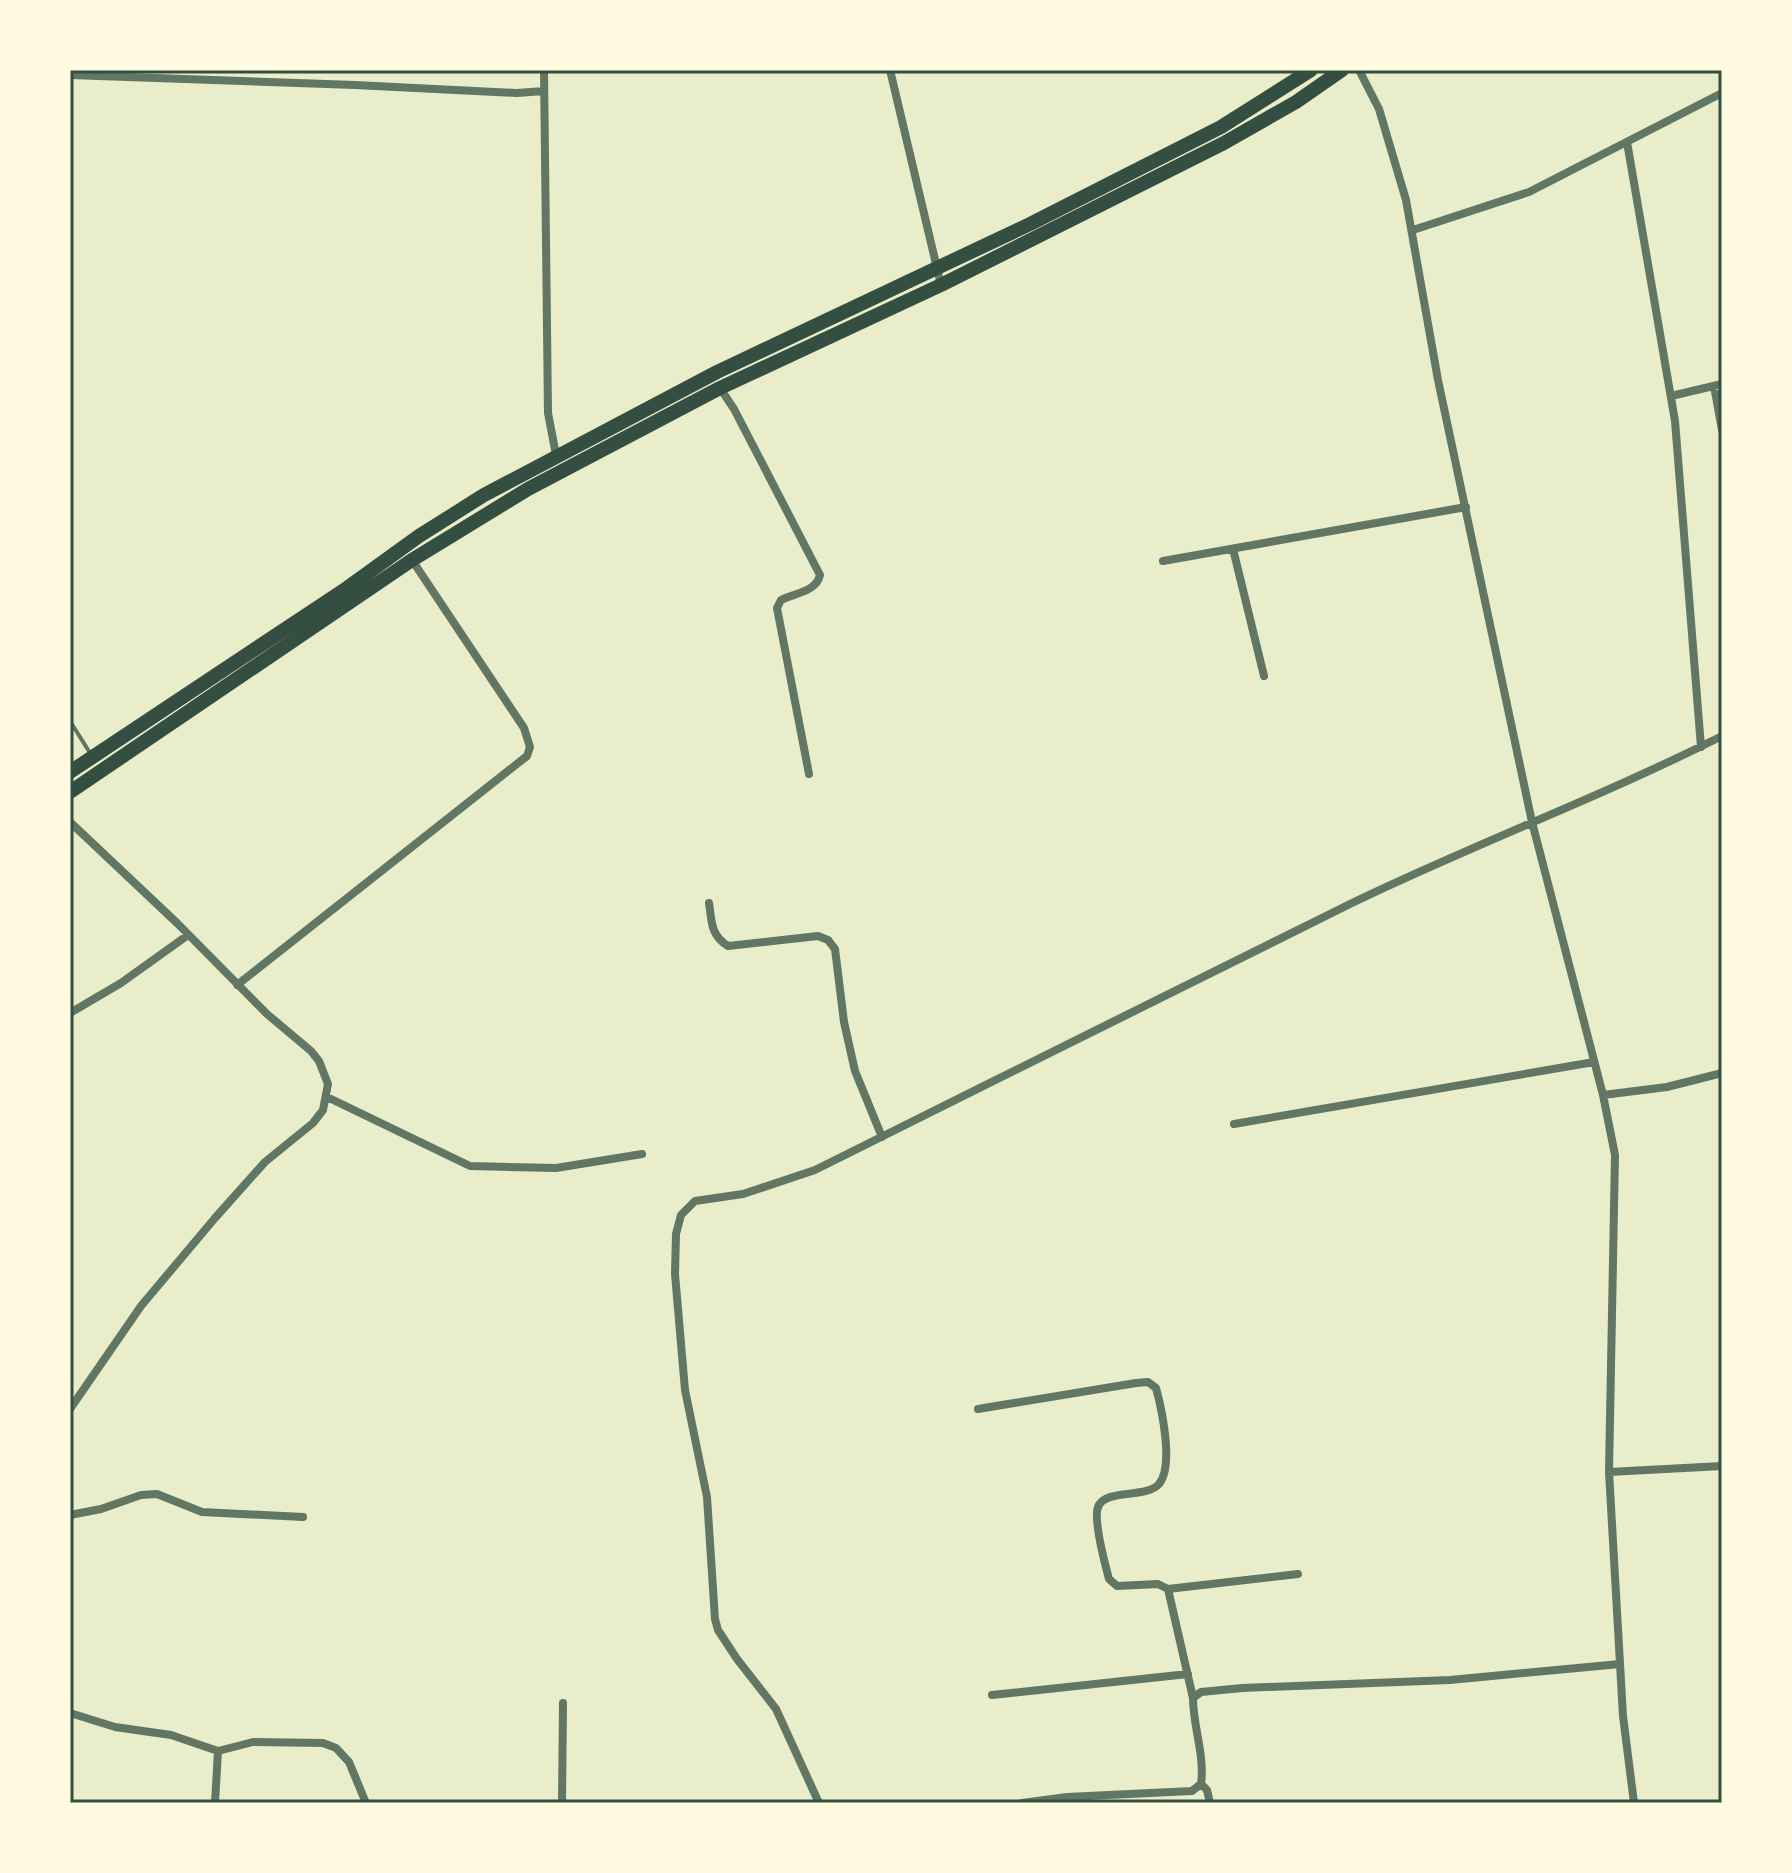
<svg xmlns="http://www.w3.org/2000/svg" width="1792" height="1873" font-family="'Alegreya Sans',sans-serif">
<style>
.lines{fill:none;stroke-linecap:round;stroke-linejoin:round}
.service{stroke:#617663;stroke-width:4}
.minor{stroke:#617663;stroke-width:8}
.trunk{stroke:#344e41;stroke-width:14}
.neatline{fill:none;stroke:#344e41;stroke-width:3}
</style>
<rect width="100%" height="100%" fill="#e9edc9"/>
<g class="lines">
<!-- service -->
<path class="service" d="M70,721L90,753"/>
<!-- minor -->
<path class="minor" d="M544,70L548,413L556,455
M890,70L941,285
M1359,70L1379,109L1406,200L1438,380L1532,822L1603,1095L1615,1155L1609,1472L1623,1716L1634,1803
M70,75L355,85L517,93L544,91
M1627,142L1675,421L1701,747
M1413,230L1529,192L1722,93
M1714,386L1722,430
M720,388L734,409L820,575C816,592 795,593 781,600L777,608L809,774
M1671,396L1722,384
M1233,549L1264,676
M1163,561L1466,507
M70,822L177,923L267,1014L311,1051L319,1061L328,1084L323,1110L313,1123L265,1162L215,1218L141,1306L70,1409
M709,903C712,921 710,935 728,946L818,936L828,940L835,949L844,1022L855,1071L882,1137
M237,985L527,756L530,747L524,728L412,560
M70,1013L121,983L188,935
M1603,1095L1667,1087L1722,1073
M327,1097L470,1166L556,1168L642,1154
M1234,1124L1594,1062
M978,1409L1136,1383L1148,1382L1156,1388C1162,1410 1174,1466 1159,1484C1146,1499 1105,1488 1098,1507C1093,1520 1105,1564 1109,1579L1117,1586L1158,1584L1168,1589L1193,1698
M1609,1472L1722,1466
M70,1515L101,1509L141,1495L157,1494L202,1512L303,1517
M1168,1589L1298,1574
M992,1695L1188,1674
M70,1713L115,1727L171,1735L218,1751L253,1742L323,1743L336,1748L349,1762L366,1803
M1201,1784L1207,1790L1210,1803
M215,1803L218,1751
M562,1803L563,1703
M819,1803L776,1709L737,1659L718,1630L715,1619L707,1497L685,1390L675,1274L676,1234L681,1215L695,1201L743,1194L815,1170C994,1081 1173,991 1352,903C1474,844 1601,797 1722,736
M1022,1803L1067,1797L1192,1791L1201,1784C1205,1755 1193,1727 1193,1698L1201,1692L1242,1688L1450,1680L1620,1664"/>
<!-- trunk -->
<path class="trunk" d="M70,772L347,588L419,536L484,495L717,372L1030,224L1221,127L1311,70
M70,792L412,560L528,489L720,388L941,285L1224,143L1296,102L1342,70"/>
</g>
<!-- border -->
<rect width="1792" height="1873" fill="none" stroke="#fefae0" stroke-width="144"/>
<rect x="72" y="72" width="1648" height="1729" class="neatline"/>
</svg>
